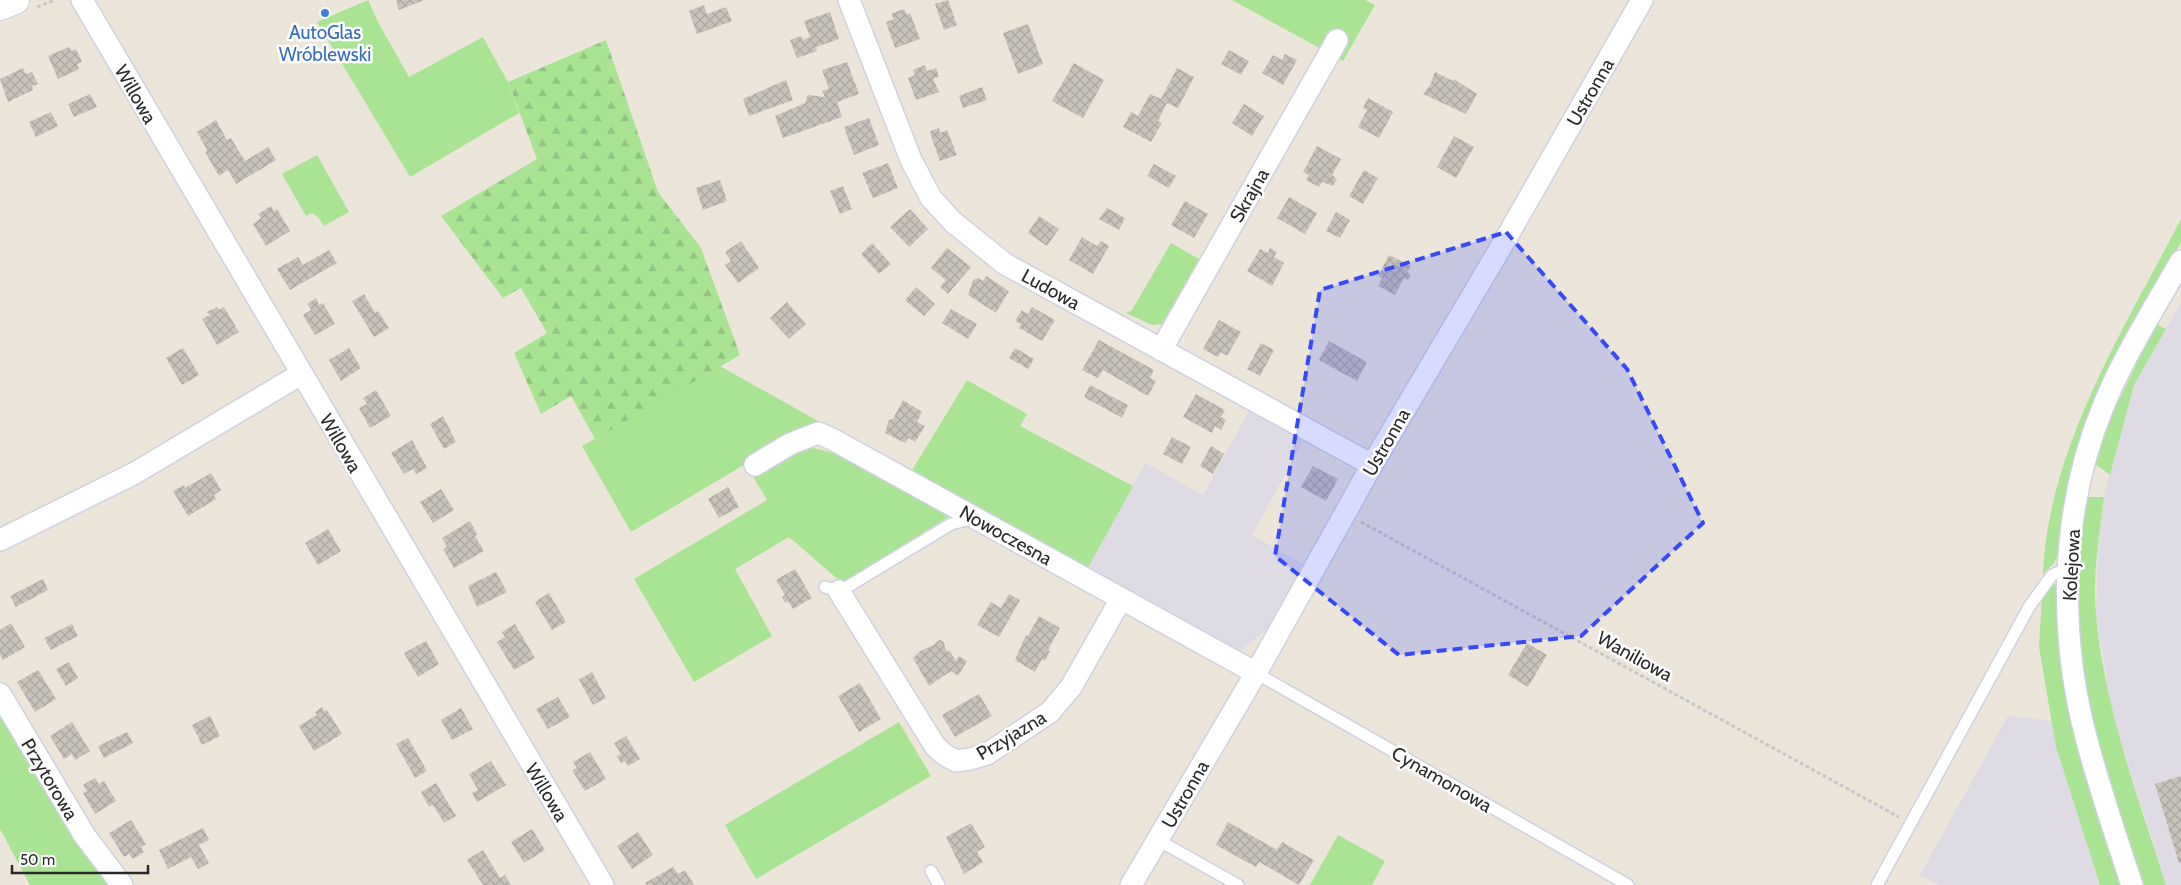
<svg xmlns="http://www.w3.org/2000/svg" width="2181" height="885" font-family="Cabin,sans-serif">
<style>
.industrial{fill:#dedbe4}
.grass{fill:#a9e495}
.forest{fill:url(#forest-firs)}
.building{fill:url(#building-cross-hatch)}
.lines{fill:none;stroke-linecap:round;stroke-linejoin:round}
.lane-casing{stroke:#cfd1e2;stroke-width:14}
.street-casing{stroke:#cfd1e2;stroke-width:24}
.secondary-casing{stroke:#cfd1e2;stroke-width:30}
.path{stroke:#c7c7c7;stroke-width:3;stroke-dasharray:4 2.5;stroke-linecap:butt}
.lane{stroke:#fff;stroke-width:11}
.street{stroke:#fff;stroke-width:21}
.secondary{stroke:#fff;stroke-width:28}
.marked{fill:#3649fd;fill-opacity:0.2;stroke:#3649fd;stroke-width:4;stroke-dasharray:10 6;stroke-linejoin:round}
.shop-dot{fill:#3f7fe0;stroke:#fff;stroke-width:2}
.labels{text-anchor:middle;stroke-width:5;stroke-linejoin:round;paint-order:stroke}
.shop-label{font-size:19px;fill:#366cbe;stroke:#fff}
.street-label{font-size:19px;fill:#292929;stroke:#fff}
</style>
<defs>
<pattern id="forest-firs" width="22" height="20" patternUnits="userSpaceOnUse" patternTransform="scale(1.25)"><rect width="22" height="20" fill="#a9e495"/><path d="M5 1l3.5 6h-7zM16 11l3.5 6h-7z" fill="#91c480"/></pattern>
<pattern id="building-cross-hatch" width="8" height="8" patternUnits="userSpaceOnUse" patternTransform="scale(1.25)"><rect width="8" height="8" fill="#c7c2ba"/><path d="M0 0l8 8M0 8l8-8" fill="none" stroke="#aba7a0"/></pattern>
</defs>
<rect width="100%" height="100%" fill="#ece6da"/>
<!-- industrial -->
<path class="industrial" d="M2181,302V885H2166L2111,709L2096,613L2098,552L2105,492L2134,385Z
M1249,411L1304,440L1252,535L1307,566L1271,626L1240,651L1088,568L1145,463L1203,495Z
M2008,716L2052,721L2056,747L2100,885H1939L1920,875Z"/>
<!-- grass -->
<path class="grass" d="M368,0L378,22L409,77L483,37L508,82L519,113L410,177L317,22Z
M1232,0H1365L1375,5L1343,61Z
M317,155L349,212L324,226L318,217L312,213L306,216L282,174Z
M2181,219V242L2153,291L2084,427L2066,491L2060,550L2054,563L2043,574C2048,448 2124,329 2181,219Z
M1171,243L1199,259L1162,324L1152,325L1126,313L1132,310Z
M2156,324L2166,329L2134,385L2110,475L2094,463L2116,406Z
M720,366L818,421L631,532L582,446Z
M967,380L1027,414L1020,426L1133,486L1088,568L911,472Z
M797,446C856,451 903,486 953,514L842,583L789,537L735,569L772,636L694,682L634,579L767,500L751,473Z
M2088,497H2104C2100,535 2092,575 2096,614C2104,707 2138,796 2166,885H2140C2099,761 2055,628 2088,497Z
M2055,584L2059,586L2124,885H2100L2056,747L2039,647L2042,596Z
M0,707L108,885H30L0,829Z
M899,722L931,776L756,879L725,825Z
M1338,835L1385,861L1372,885H1310Z"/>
<!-- forest -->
<path class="forest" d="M606,40L658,192L701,248L740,355L595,439L571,396L541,414L514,353L547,333L521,288L503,298L441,216L537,159L508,82Z"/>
<!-- building -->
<path class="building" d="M396,0H424L399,10Z
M948,0L957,25L944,30L935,4Z
M704,5L707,14L726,7L732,21L697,34L689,11Z
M904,9L907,15L910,13L920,39L895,48L886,22L894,19L891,14Z
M830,12L839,39L816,47L817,51L797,58L790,40L801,36L803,40L810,37L804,21Z
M1028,24L1043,64L1018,74L1003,33Z
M69,47L71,51L76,49L82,62L77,64L79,69L58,79L48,56Z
M1229,50L1249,61L1241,75L1221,64Z
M1285,54L1297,60L1283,85L1262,73L1273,55L1282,60Z
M847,62L859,94L837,102L842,117L783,138L775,116L805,103L808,95L825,97L822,91L829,89L822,70Z
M1074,63L1104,80L1083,118L1052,101Z
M925,65L927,71L936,68L939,76L933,79L939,92L916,100L908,78L915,75L913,70Z
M23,68L26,74L32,72L38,84L32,86L33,90L8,102L0,79Z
M1177,68L1194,77L1178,108L1167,103L1158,121L1162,123L1151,142L1123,127L1131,112L1138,116L1150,94L1161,99Z
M1435,72L1453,81L1454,79L1477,94L1466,114L1423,94L1430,85Z
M786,80L793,100L749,116L743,99Z
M982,87L987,100L963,108L959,96Z
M90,94L97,107L74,117L68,104Z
M1368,98L1393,112L1379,138L1358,127L1367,110L1363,108Z
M1244,104L1264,116L1252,136L1232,123Z
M51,112L58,126L36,137L29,122Z
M869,118L879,145L854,155L844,127Z
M216,120L227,140L231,138L245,161L268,147L276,160L236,184L228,170L219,176L205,152L207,150L197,132Z
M939,128L940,133L947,130L957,155L940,161L931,136L930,131Z
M1454,136L1474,147L1456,178L1437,167Z
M1317,146L1341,159L1332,175L1337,179L1333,186L1322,182L1319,187L1306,180L1309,175L1303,172Z
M888,163L898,188L873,198L862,173Z
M1154,164L1176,176L1169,188L1147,176Z
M1364,170L1378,178L1363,204L1349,196Z
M720,180L727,201L703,210L696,188Z
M843,186L852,209L840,214L830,191Z
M1289,197L1317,213L1305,234L1277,218Z
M1185,201L1208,214L1194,238L1171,225Z
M271,206L274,211L277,209L290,231L266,246L253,224L261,218L258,214Z
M1107,208L1125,218L1119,230L1099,219Z
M910,209L928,229L909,247L890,227Z
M1336,212L1350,220L1340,238L1326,231Z
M1039,216L1059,229L1047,246L1028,233Z
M1082,237L1097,246L1101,241L1109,246L1093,274L1069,260Z
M741,241L759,268L738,283L725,265L731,261L725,252Z
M872,243L891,264L879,274L861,254Z
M947,248L971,267L948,294L940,287L946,280L931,268Z
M1270,248L1277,252L1274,257L1284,263L1272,286L1247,271L1260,249L1268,253Z
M329,250L337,263L290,290L277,269L298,257L303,265Z
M1389,255L1411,266L1407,272L1411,275L1408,280L1404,278L1395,295L1378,286L1382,278L1378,276Z
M986,276L1009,291L996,313L968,295L973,280L978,278L983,281Z
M916,287L935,304L924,316L905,300Z
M364,294L375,313L378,311L389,328L374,337L352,301Z
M316,298L319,305L323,303L335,324L315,335L303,315L311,310L307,304Z
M787,302L806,324L789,339L770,318Z
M217,307L219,310L224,307L239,332L217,345L202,319L210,315L207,312Z
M1032,307L1055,320L1042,341L1019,328L1021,324L1015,321L1022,310L1028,314Z
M951,309L977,324L968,339L942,323Z
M1219,320L1241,332L1227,356L1221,352L1218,357L1203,349Z
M1099,340L1154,370L1150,378L1156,381L1148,396L1103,370L1098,378L1082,370Z
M1329,341L1367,362L1357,381L1319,360Z
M1261,343L1274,350L1260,376L1247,369Z
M183,348L199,375L182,385L166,358Z
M349,348L361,368L341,381L329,360Z
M1015,348L1034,359L1028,369L1009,358Z
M1090,385L1128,405L1122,418L1084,397Z
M376,390L391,416L370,428L359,408L367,404L363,398Z
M1196,394L1225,410L1221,417L1226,420L1221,430L1215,426L1212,433L1183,417Z
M903,400L922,412L917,422L925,426L915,442L909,438L905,443L885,433L889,420L893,419Z
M443,416L456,442L444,449L430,424Z
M1172,437L1191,447L1182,464L1163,454Z
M412,440L427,468L416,474L413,469L404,474L391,453Z
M1211,446L1224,454L1213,474L1200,466Z
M1313,466L1338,479L1326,501L1301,487Z
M211,473L221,490L214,495L216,499L188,516L173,491L184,485L185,488Z
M728,487L739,507L719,518L708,499Z
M441,489L454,510L433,523L420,502Z
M470,521L477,534L475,536L484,551L454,568L443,549L447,547L442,538Z
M328,529L341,551L318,565L305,543Z
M795,569L812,598L793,609L788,601L785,603L782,597L785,595L776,580Z
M496,572L507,592L477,607L468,586Z
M43,579L48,590L16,607L10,596Z
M549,593L566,622L552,630L535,602Z
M1009,594L1020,600L999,637L977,625L991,602L1001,608Z
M1039,616L1060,628L1048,650L1050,651L1045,661L1042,659L1035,672L1015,660L1026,635L1028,636Z
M11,623L25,647L3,660L0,654V630Z
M72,624L78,636L51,650L44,638Z
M515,624L535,658L514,670L497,642L505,637L502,632Z
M939,640L943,641L947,652L950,651L956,661L959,656L967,661L958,676L951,671L929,686L913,658L920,651L934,645Z
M426,641L439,664L418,677L404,653Z
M1527,643L1547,655L1528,687L1508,675Z
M69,662L78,678L66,686L56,669Z
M38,670L56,699L35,712L17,682Z
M592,672L606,698L593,705L579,680Z
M860,683L881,719L859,732L838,696Z
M979,694L992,716L955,737L942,715Z
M558,697L570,717L548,729L536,709Z
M322,707L324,711L327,710L342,734L314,751L299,726L317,715L315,712Z
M461,708L473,729L452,740L441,720Z
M210,716L220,736L202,745L192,725Z
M72,722L90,751L75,760L72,754L64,759L50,736Z
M127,732L133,743L104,758L98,746Z
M626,736L640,759L628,766L625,761L621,763L617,756L621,754L614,743Z
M408,738L427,771L415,778L396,744Z
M590,752L606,779L585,791L572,770L577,768L573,762Z
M491,761L506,785L477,802L472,793L478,790L469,774Z
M2181,776V862L2179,863L2155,784Z
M95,778L99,784L104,781L116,801L95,814L83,793L87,791L83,785Z
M436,783L456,816L444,823L433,805L429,807L421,792Z
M131,820L146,844L141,847L144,852L133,859L129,854L124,857L109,833Z
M1228,822L1277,850L1282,842L1314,860L1299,885L1259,862L1256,867L1216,845Z
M971,823L985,847L977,852L983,862L964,874L946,837Z
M203,828L209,840L199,845L209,863L198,869L191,857L168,869L159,850Z
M532,829L545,850L524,863L511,842Z
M638,832L653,855L632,869L617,846Z
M483,850L500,878L505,875L511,885H483L467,860Z
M673,867L678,874L685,870L694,885H647L645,883Z"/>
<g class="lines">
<!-- lane casing -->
<g class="lane-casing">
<path id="lane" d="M825,587L839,591L842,590L951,524L973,518
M1256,673L1628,885
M1158,840L1238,885
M931,871L939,885
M1877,885L2029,607L2052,575L2069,568"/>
</g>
<!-- street casing -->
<g class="street-casing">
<path id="street" d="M82,0L603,885
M849,0L911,160L931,198L953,222L1005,264L1372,465
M1161,350L1337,40
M755,465L790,444L818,433L832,439L1256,673
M0,540L135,473L301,374
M839,591L935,746L945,755L956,761L970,759L987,754L1050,712L1071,687L1121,599
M0,694L85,836L122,885
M1131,885L1256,673L1372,465L1501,247L1642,0
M2132,885C2116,837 2100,790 2087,741C2058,634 2060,511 2103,407C2123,357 2154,309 2181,261"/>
</g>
<!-- secondary casing -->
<g class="secondary-casing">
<path id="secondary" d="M0,6L15,0"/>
</g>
<!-- path -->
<path class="path" d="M37,7L55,0
M1361,522L1899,817"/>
<!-- lane -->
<use href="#lane" class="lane"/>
<!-- street -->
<use href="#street" class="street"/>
<!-- secondary -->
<use href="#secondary" class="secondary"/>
</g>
<!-- marked area -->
<path class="marked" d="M1506,232L1627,369L1703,523L1581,636L1399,655L1275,556L1320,290Z"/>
<!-- markers -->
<circle class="shop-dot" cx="325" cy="13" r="5"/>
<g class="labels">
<!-- shop labels -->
<g class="shop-label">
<text x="325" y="39">AutoGlas<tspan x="325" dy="22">Wróblewski</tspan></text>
</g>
<!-- street labels -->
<g class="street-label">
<text transform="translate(1590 92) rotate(-60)" y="7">Ustronna</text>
<text transform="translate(136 94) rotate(60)" y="7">Willowa</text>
<text transform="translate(1249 195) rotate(-60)" y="7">Skrajna</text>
<text transform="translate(1051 289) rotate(29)" y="7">Ludowa</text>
<text transform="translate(1386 442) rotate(-60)" y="7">Ustronna</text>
<text transform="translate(341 443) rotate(60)" y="7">Willowa</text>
<text transform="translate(1006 535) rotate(29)" y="7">Nowoczesna</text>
<text transform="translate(2071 565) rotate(-87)" y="7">Kolejowa</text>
<text transform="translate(1635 656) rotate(29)" y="7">Waniliowa</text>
<text transform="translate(1011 735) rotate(-31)" y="7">Przyjazna</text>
<text transform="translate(50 779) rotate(59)" y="7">Przytorowa</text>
<text transform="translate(1442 779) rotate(30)" y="7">Cynamonowa</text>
<text transform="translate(547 792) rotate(59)" y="7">Willowa</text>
<text transform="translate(1185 794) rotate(-60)" y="7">Ustronna</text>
</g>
</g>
<!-- scale -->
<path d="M12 865v8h136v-8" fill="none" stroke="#292929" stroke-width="2.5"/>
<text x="20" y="865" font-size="15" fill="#292929" stroke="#ffffff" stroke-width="4" paint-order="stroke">50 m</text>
</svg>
